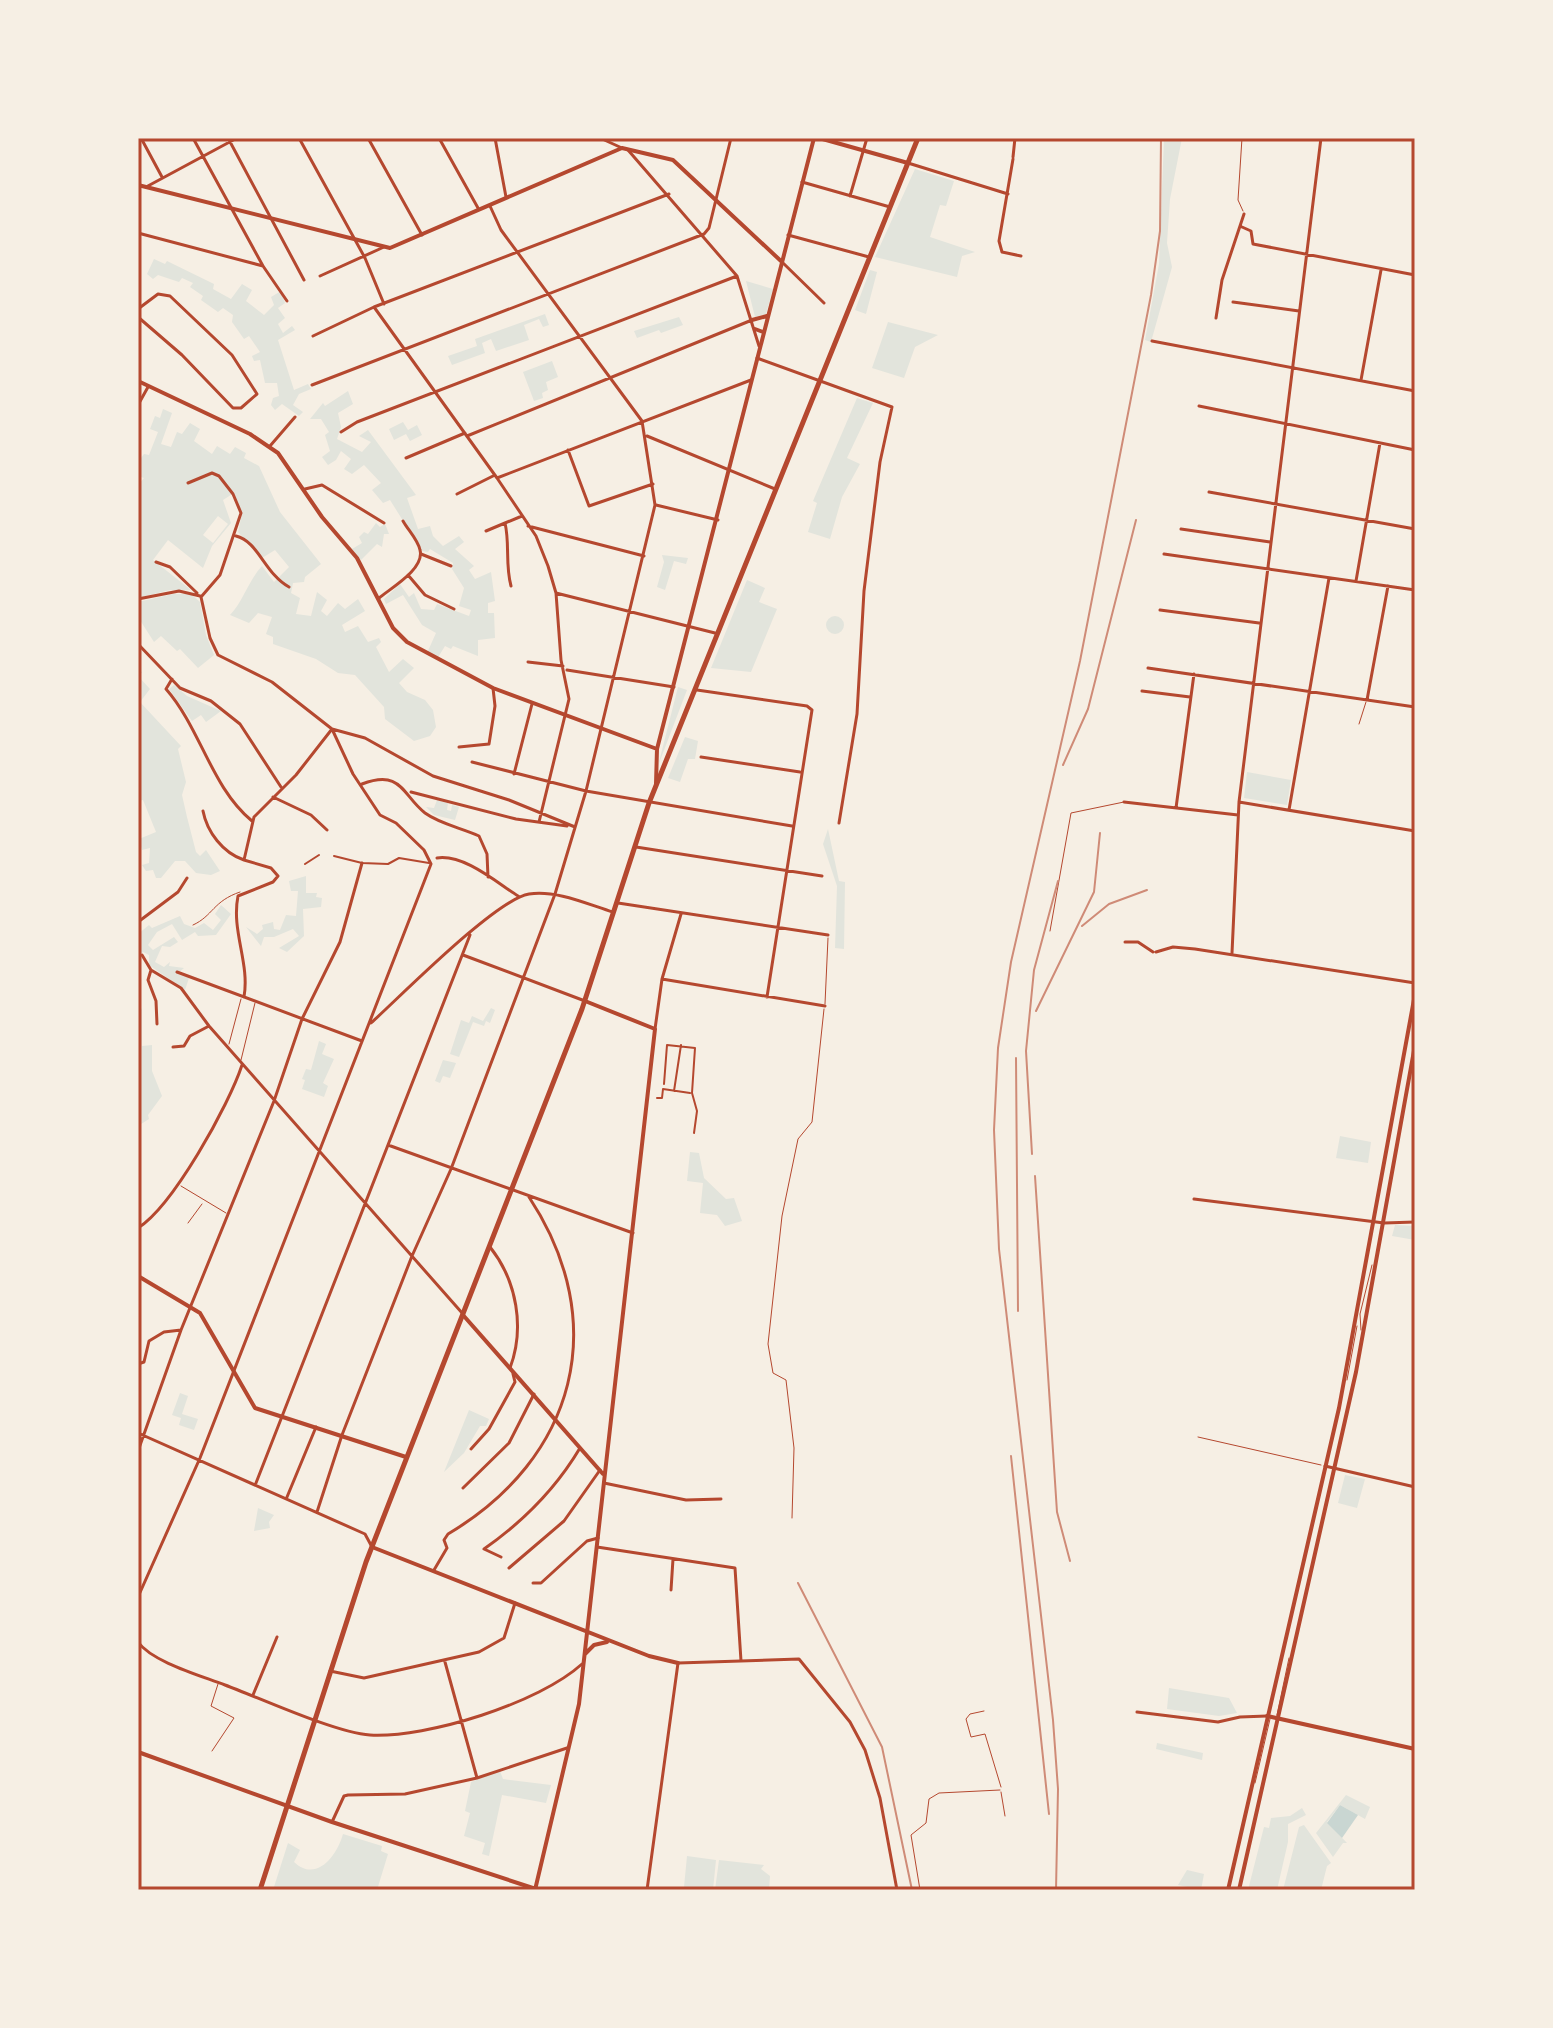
<svg xmlns="http://www.w3.org/2000/svg" width="1553" height="2028" font-family="'Roboto Condensed',sans-serif">
<style>
.green{fill:#e2e4dc;fill-rule:evenodd}
.water{fill:#c9d6d2}
.lines{fill:none;stroke-linecap:round;stroke-linejoin:round}
.service{stroke:#b5482f;stroke-width:1}
.pedestrian{stroke:#b5482f;stroke-width:2}
.minor{stroke:#b5482f;stroke-width:3}
.tertiary{stroke:#b5482f;stroke-width:4}
.secondary{stroke:#b5482f;stroke-width:4}
.primary{stroke:#b5482f;stroke-width:5}
.rail{stroke:#cf8b77;stroke-width:2}
.neatline{fill:none;stroke:#b5482f;stroke-width:3}
</style>
<rect width="100%" height="100%" fill="#f6efe4"/>
<!-- green -->
<path class="green" d="M1182,138L1170,199L1167,243L1172,267L1151,342L1145,340L1159,264L1164,139Z
M915,169L954,181L946,206L940,205L930,237L975,252L962,256L957,277L875,257Z
M154,259L165,264L167,261L214,284L213,289L231,299L242,284L252,290L246,301L264,315L274,305L271,297L281,291L285,303L278,308L285,318L278,324L283,333L292,326L295,330L278,340L294,390L308,384L311,389L299,394L293,405L303,412L299,416L282,404L275,410L271,405L273,398L279,396L277,383H265L260,360L254,361L252,356L260,352L249,336L244,339L232,322L233,315L223,308L218,312L201,300L203,296L190,287L193,283L182,278L179,282L158,275L153,279L147,274Z
M870,270L877,272L866,314L855,310Z
M746,281L773,289L766,314L755,317Z
M545,314L549,325L543,327L539,319L524,325L529,340L496,351L491,339L482,343L485,353L452,365L448,356L477,346L475,339Z
M679,317L683,325L661,333L659,330L637,338L634,331Z
M888,322L938,335L915,347L904,378L872,368Z
M552,361L558,377L546,382L548,390L542,393L543,398L534,401L523,372Z
M348,391L353,404L338,413L341,427L337,439L362,452L371,442L359,436L368,430L416,495L407,498L418,529L430,526L433,536L443,546L459,536L464,542L455,549L474,566L469,570L475,579L491,572L495,601L488,603V613H494L495,638L478,640V656L453,646L451,649L445,646L437,659L427,653L436,633L422,625L403,595L386,604L384,599L400,584L409,597L414,593L421,609L434,610L437,604L469,616L471,610L459,606L464,588L452,569L453,563L430,549L428,552L422,551L390,500L383,503L372,490L381,483L364,465L352,474L344,469L351,459L341,451L336,460L328,465L322,457L330,451L325,435L329,432L321,419H310L323,403L325,406Z
M857,398L873,403L847,458L860,464L842,497L830,539L808,532L817,503L813,501Z
M163,409L172,413L161,444L171,447L177,432L182,434L190,423L200,429L194,441L212,454L217,446L230,454L235,447L246,453L244,458L259,466L280,512L321,564L305,577L304,582L293,583L291,593L300,598L296,614L311,616L317,592L327,600L321,611L327,616L338,603L345,609L358,599L365,611L342,625L345,632L358,626L368,642L379,638L381,642L376,647L389,672L403,659L414,668L399,683L407,692L425,700L433,710L436,727L430,736L414,741L385,719L384,707L355,675L338,673L316,659L273,644V637L266,634L272,617L258,613L249,623L230,615C244,600 248,581 262,566L274,582L289,567L275,550L262,558L238,532L242,514L234,493L223,500L231,523L212,546L203,568L168,540L153,560L191,590H170L138,598V485L144,478L138,476V462L144,454L149,455L158,432L150,429L155,416L160,418ZM218,516L228,524L213,543L203,535Z
M403,422L408,430L417,425L422,435L410,441L406,434L394,440L389,429Z
M376,523L380,527L385,524L389,534H384L382,547L377,544L361,560L352,549L362,543L359,537L364,532L368,534Z
M662,555L688,558L686,564L674,561L665,590L657,587L664,562Z
M747,580L765,588L759,602L777,609L751,672L711,668Z
M173,594H191L200,602L206,635L214,655L198,668L180,649L177,651L161,636L154,642L138,617V602Z
M826 625a9 9 0 1 1 18 0a9 9 0 1 1-18 0Z
M138,670L142,672L139,677L150,689L140,702L181,746L178,749L186,782L182,795L187,817L196,852L200,856L206,850L220,871L211,875L196,873L185,861H175L161,878H156L153,870L146,871L142,865L149,863L150,848L142,850L139,839L156,832L143,800L138,801Z
M174,685L187,696L221,711L206,722L201,715L192,721L169,689Z
M678,687L687,690L658,766Z
M685,737L698,741L695,759H688L680,782L668,778Z
M1247,772L1291,780L1287,805L1244,798Z
M437,800L448,803L447,810L451,811L452,805L459,807L455,820L434,815L426,807L434,808Z
M828,829L839,881L845,882L844,949L835,948L837,886L823,844Z
M306,876V893H317L316,897L322,898L321,907L303,909L304,936L287,952L279,948L299,936L293,929L274,937H264L261,946L246,927L257,934L263,929L262,925L273,922L274,929L280,930L286,915L296,916L298,891H291L289,881Z
M221,905L231,914L216,935L198,936L195,932L182,940L172,924L157,932L148,945L153,950L174,937L178,942L170,947L162,946L155,962L164,967L170,962L169,966L184,968L177,974L189,978L185,990L149,965V955L143,952L138,957V934L149,925L152,928L180,916L184,924L195,928L204,923L213,930L221,920L215,914Z
M138,1002L142,1010V1046L152,1045V1071L162,1096L148,1115L149,1119L138,1126Z
M491,1008L495,1010L490,1023L486,1021L484,1026L473,1022L459,1057L450,1054L461,1020L469,1023L472,1016L483,1021Z
M319,1041L326,1044L322,1054L334,1059L323,1083L328,1086L324,1097L302,1089L305,1080L302,1079L306,1069L311,1070Z
M443,1060L456,1063L450,1078L443,1076L440,1083L435,1081Z
M1340,1136L1371,1142L1368,1163L1336,1158Z
M690,1152L699,1153L704,1178L726,1199L734,1198L742,1221L725,1226L717,1215L700,1213L703,1183L687,1181Z
M1395,1225L1415,1226V1240L1392,1236Z
M180,1393L188,1396L182,1414L198,1419L194,1430L179,1425L181,1418L172,1415Z
M469,1410L489,1419L486,1426H480L464,1453L444,1472Z
M1345,1475L1365,1479L1357,1508L1338,1503Z
M258,1508L274,1515L269,1522L270,1528L254,1531Z
M1169,1688L1229,1698L1237,1713L1219,1716L1167,1709Z
M1157,1743L1203,1753L1202,1760L1156,1749Z
M500,1771L503,1779L551,1785L546,1803L502,1795L489,1856L482,1854L485,1843L464,1836L470,1813L465,1811L471,1782Z
M1346,1795L1370,1807L1365,1819L1340,1805L1327,1822L1347,1843H1343L1333,1857L1316,1833Z
M1302,1808L1306,1815L1288,1824V1842L1277,1890H1248L1264,1827L1269,1828L1271,1818L1290,1816Z
M1304,1825L1331,1863L1327,1866L1321,1890H1283L1299,1827Z
M343,1834L382,1846L381,1851L388,1854L377,1890H273L288,1843L300,1850L294,1862C316,1883 337,1856 343,1834Z
M687,1856L716,1860L713,1890L684,1887Z
M719,1860L764,1865L761,1869L770,1876L769,1890H715Z
M1187,1870L1204,1874L1201,1890L1178,1885Z"/>
<!-- water -->
<path class="water" d="M1340,1805L1358,1815L1342,1838L1327,1823Z"/>
<g class="lines">
<!-- service -->
<path class="service" d="M1242,138L1238,200L1243,211
M1359,724L1366,702
M193,925C213,916 213,901 240,892
M1050,931L1071,813L1124,802
M825,1004L828,938
M229,1044L241,999
M241,1060L255,1003
M181,1186L226,1213
M188,1223L202,1204
M1361,1330L1360,1314L1372,1265
M1347,1380L1357,1326
M1198,1437L1321,1465
M792,1518L794,1448L786,1380L773,1373L768,1344L782,1216L798,1139L812,1122L824,1009
M984,1711L970,1714L966,1719L971,1737L985,1734L1001,1787
M1277,1715L1289,1658
M212,1751L234,1718L211,1706L218,1684
M1255,1783L1270,1719
M1001,1792L1005,1816
M920,1890L911,1835L926,1823L929,1799L939,1793L1000,1790"/>
<!-- pedestrian -->
<path class="pedestrian" d="M334,856L362,863L388,864L399,858L429,863
M305,864L319,855
M664,1084L667,1045L695,1048L692,1093L697,1111L694,1133
M674,1091L681,1045
M657,1098H662L663,1089L690,1093"/>
<!-- minor -->
<path class="minor" d="M141,138L162,177
M193,138L263,266L287,301
M228,138L304,280
M299,138L365,258L384,304
M368,138L422,235
M439,138L478,208
M495,138L506,197
M600,138L622,148
M628,150L737,276L759,346
M1013,157L1015,138
M1013,159L999,241L1002,252L1021,256
M908,163L1008,194
M802,182L890,207
M146,187L237,138
M850,196L867,138
M1242,227L1251,231L1253,244L1415,275
M138,233L263,266
M788,235L869,257
M782,262L824,303
M320,276L384,247
M1233,302L1299,311
M374,307L497,478L536,536L548,566L556,593L561,660L569,699L539,822
M138,309L158,294L170,296L232,355L257,394L241,408H233L182,355L138,317
M1216,318L1222,280L1244,214
M313,336L374,307L669,194
M1152,341L1415,391
M757,358L892,407L880,462L864,591L857,714L839,823
M1361,380L1381,270
M312,385L704,234L709,228L731,138
M138,405L148,387
M1199,406L1415,450
M341,432L357,422L737,276
M467,436L752,320
M647,436L775,489
M270,446L295,417
M568,450L589,506L653,484
M406,458L465,433
M497,478L751,380
M188,483L212,473L219,476L233,494L241,513L220,575L201,597L210,638L218,655L272,682L332,729L365,738L433,776L509,800L575,827
M305,489L322,485L384,523
M1209,492L1415,529
M457,494L495,475
M656,505L718,520
M528,526L644,556
M1181,529L1270,542
M486,531L505,523
M236,536C258,541 265,574 289,587
M421,554L451,566
M1164,554L1415,590
M156,562L170,567L197,593
M408,575L425,595L454,609
M1356,581L1380,443
M511,586C505,564 510,544 505,523L522,516
M556,593L715,633
M379,598C391,588 425,569 420,550C418,540 408,530 403,521
M138,599L179,591L200,596
M1160,610L1259,623
M138,644L180,688L211,701L240,724L281,787
M528,662L563,666
M1148,668L1415,707
M567,670L674,687
M172,679L166,689C201,729 211,787 252,821
M697,690L807,706L812,710L767,997
M1142,691L1190,697
M1367,700L1388,586
M459,747L489,744L495,706L493,688
M701,757L800,772
M472,762L586,791L792,826
M514,774L532,704
M362,784C402,769 402,795 425,813C440,824 462,828 479,836L487,854L488,877
M411,792L516,819L567,826
M273,797L311,815L327,830
M1124,802L1238,815
M1239,802L1415,831
M1176,808L1194,674
M1289,810L1329,578
M203,811C207,832 223,853 244,860
M636,847L822,876
M437,858C464,854 496,882 518,896
M618,903L828,935
M138,922L178,892L187,878
M1125,942H1138L1153,952
M1156,952L1173,947L1195,949L1415,983
M1232,953L1239,802L1321,138
M142,955L151,970L181,988L209,1026L463,1314
M463,955L585,1001
M151,970L148,980L156,1001L157,1024
M177,972L362,1041
M662,979L825,1006
M244,997C250,963 231,931 238,896L273,882L278,876L271,868L244,860L254,817L296,775L332,729
M371,1023C400,997 496,899 529,894C557,890 587,904 613,912
M655,1029L662,979L681,914
M173,1047L184,1046L190,1036L209,1026
M388,1145L633,1233
M1194,1199L1384,1223L1415,1222
M138,1228C173,1206 229,1105 242,1065
M490,1247C517,1281 525,1328 510,1368
M138,1364L144,1362L149,1341L164,1332L181,1330
M138,1433L365,1534L372,1547
M471,1449L489,1429L515,1382L513,1374
M138,1451L181,1330L274,1101L302,1019L340,942L362,863
M1325,1466L1415,1487
M256,1483L470,935
M604,1483L686,1500L721,1499
M463,1488L509,1443L534,1394
M287,1497L316,1427
M317,1512L342,1435L412,1256L451,1169L555,894L586,791L655,505L642,421L501,230L490,206
M597,1547L735,1568L741,1661
M501,1557L484,1549C524,1521 555,1490 580,1448
M509,1568L564,1521L600,1470
M434,1570L447,1548L444,1540L448,1534C576,1458 612,1323 529,1197
M533,1583H541L587,1541L598,1538
M671,1590L673,1559
M138,1597L200,1458L431,864L424,850L396,823L380,815L353,774L332,729
M138,1642C152,1662 202,1676 225,1685C260,1698 336,1733 370,1735C428,1738 539,1703 582,1664
M138,1645V1674
M445,1662L477,1778
M330,1671L364,1678L479,1652L504,1638L515,1603
M253,1695L277,1637
M1137,1712L1218,1722L1240,1717L1267,1716
M138,1719V1739
M332,1822L344,1796L348,1795L405,1794L477,1778L567,1748
M647,1890L678,1663L799,1659L850,1722L865,1750L880,1798L897,1890"/>
<!-- tertiary -->
<path class="tertiary" d="M819,138L908,163
M138,185L390,248L622,148L673,160L782,262
M752,320L767,316
M755,329L763,332
M138,381L250,434L278,453L322,517L357,558L393,628L407,642L493,688L657,749
M656,784L657,749L814,138
M138,1276L200,1313L255,1408L406,1457
M463,1315L603,1474
M372,1547L649,1656L678,1663
M585,1654L594,1645L607,1642
M1267,1716L1415,1749
M138,1752L332,1822L539,1890
M535,1890L579,1704L655,1029L585,1001"/>
<!-- secondary -->
<path class="secondary" d="M1228,1890L1339,1408L1415,994
M1239,1890L1356,1372L1415,1045"/>
<!-- primary -->
<path class="primary" d="M260,1890L366,1562L582,1009L649,803L918,138"/>
<!-- rail -->
<path class="rail" d="M1063,765L1088,709L1136,520
M1082,926L1109,904L1147,890
M1036,1011L1094,892L1100,833
M1016,1058L1018,1311
M1032,1154L1026,1051L1034,970L1058,881
M1035,1176L1057,1512L1070,1561
M1011,1456L1049,1814
M798,1583L882,1747L912,1890
M1056,1890L1058,1789L1053,1720L999,1249L994,1130L998,1048L1011,962L1080,661L1151,295L1160,231L1161,138"/>
</g>
<!-- border -->
<rect width="1553" height="2028" fill="none" stroke="#f6efe4" stroke-width="280"/>
<rect x="140" y="140" width="1273" height="1748" class="neatline"/>
</svg>
